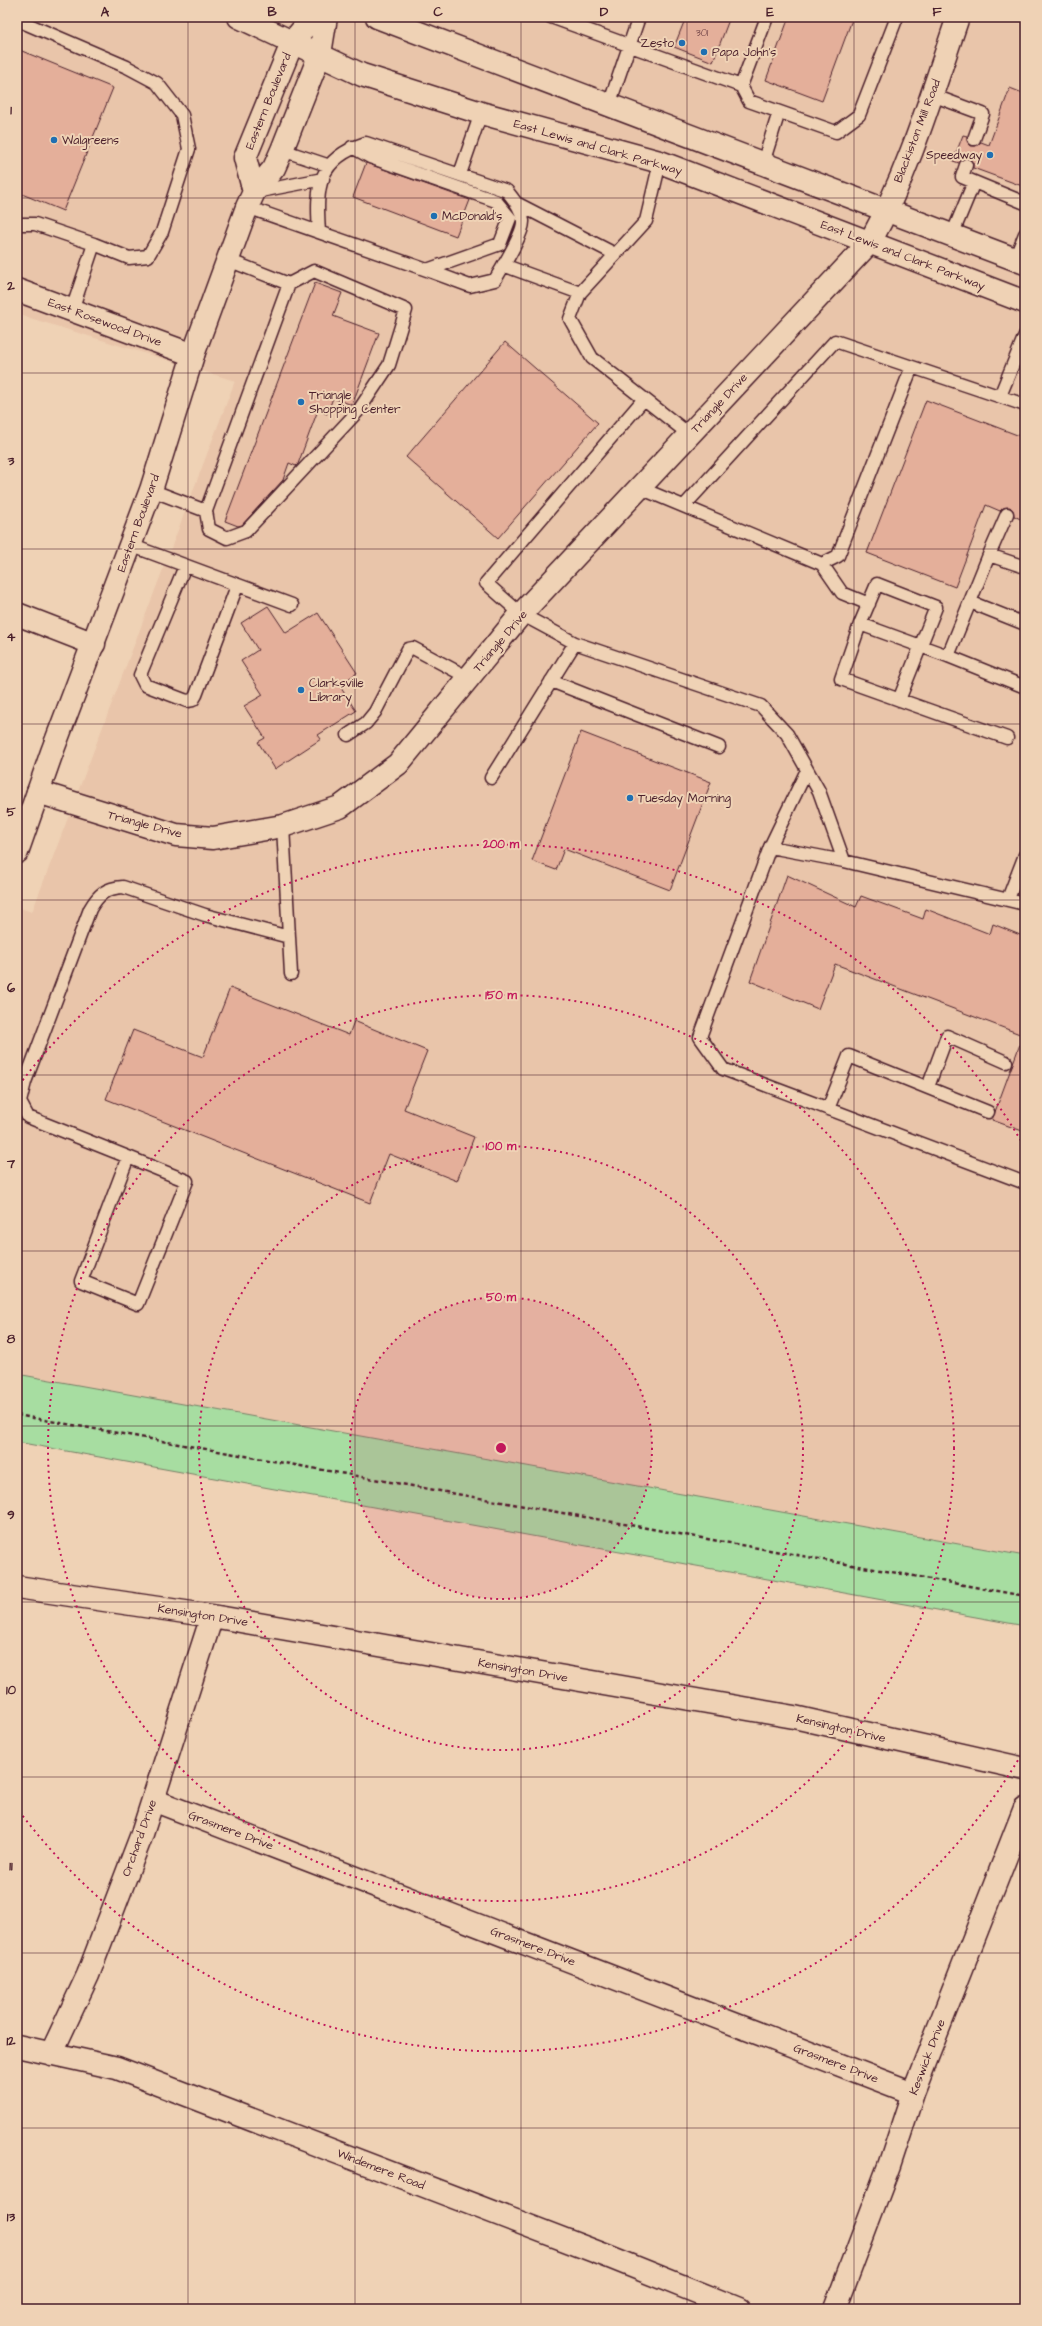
<svg xmlns="http://www.w3.org/2000/svg" width="1042" height="2326" font-family="'Architects Daughter',sans-serif">
<style>
.built{fill:#e9c5aa}
.green{fill:#a7dda1;stroke:#787e66}
.building{fill:#e4af9a;stroke:#4a1f2b}
.lines{fill:none;stroke-linecap:round;stroke-linejoin:round}
.lane-casing{stroke:#4a1f2b;stroke-width:15}
.street-casing{stroke:#4a1f2b;stroke-width:25}
.secondary-casing{stroke:#4a1f2b;stroke-width:25}
.primary-casing{stroke:#4a1f2b;stroke-width:25}
.path{stroke:#4a1f2b;stroke-width:2.5;stroke-dasharray:4 3;stroke-linecap:butt}
.lane{stroke:#efd2b5;stroke-width:12}
.street{stroke:#efd2b5;stroke-width:22}
.secondary{stroke:#efd2b5;stroke-width:22}
.primary{stroke:#efd2b5;stroke-width:22}
.grid{fill:none;stroke:#4a1f2b;stroke-width:1;stroke-opacity:0.55}
.ring{fill:none;stroke:#c2185b;stroke-width:2;stroke-dasharray:2 4}
.poi-dot{fill:#1f6fb2;stroke:#efd2b5;stroke-width:1.5}
.labels{text-anchor:middle;stroke-width:4;stroke-linejoin:round;paint-order:stroke}
.number-label{font-size:10px;fill:#704347}
.poi-label{font-size:12px;fill:#4a1f2b;stroke:#efd2b5;text-anchor:start}
.street-label{font-size:12px;fill:#4a1f2b;stroke:#efd2b5}
.centre{fill:#c2185b;stroke:#efd2b5;stroke-width:2}
.ring-label{font-size:12px;text-anchor:middle;font-weight:bold;fill:#c2185b;stroke:#efd2b5;stroke-width:4;stroke-linejoin:round;paint-order:stroke}
.neatline{fill:none;stroke:#4a1f2b;stroke-width:1.5}
.grid-label{font-size:13px;text-anchor:middle;font-weight:bold;fill:#4a1f2b}
</style>
<rect width="100%" height="100%" fill="#efd2b5"/>
<filter id="ink" filterUnits="userSpaceOnUse"><feTurbulence type="fractalNoise" baseFrequency=".025" numOctaves="2"/><feDisplacementMap in="SourceGraphic" scale="8" xChannelSelector="R" yChannelSelector="G"/><feConvolveMatrix kernelMatrix="1 2 1 2 8 2 1 2 1" color-interpolation-filters="sRGB"/></filter>
<g filter="url(#ink)">
<!-- built -->
<path class="built" d="M17,17H1025V1556L17,1374V907L32,912L235,381L17,314Z"/>
<!-- green -->
<path class="green" d="M17,1374L1025,1556V1626L17,1442Z"/>
<!-- building -->
<path class="building" d="M686,17H730L713,62L674,47Z
M789,17H853L822,101L766,80Z
M17,49L113,88L63,211L17,192Z
M1010,88L1025,94V187L973,168V163L969,158H964L959,163L953,161L963,135L967,136V141L971,146H976L981,142L989,145Z
M366,163L470,200L456,236L353,197Z
M315,283L342,293L333,316L379,333L352,405L333,398L327,414L318,410L298,464L296,466L289,463L283,480L242,525L238,526L225,521Z
M505,342L598,423L498,538L406,457Z
M926,400L1025,438V521L1014,516L1013,510L1010,507L1003,508L1000,511L986,505L955,587L867,553Z
M268,606L286,633L318,613L357,673L339,685L356,711L318,735L321,739L275,769L258,742L265,738L244,706L263,695L241,661L258,650L241,623Z
M581,732L711,782L670,890L564,849L556,870L532,861Z
M787,875L856,907L861,896L923,919L926,909L990,934L993,924L1025,937V1036L835,964L818,1009L750,981Z
M230,988L349,1035L354,1021L427,1051L404,1109L474,1137L457,1181L389,1154L370,1203L106,1099L133,1030L203,1057Z
M1023,1036L1025,1037V1132L992,1120Z"/>
<g class="lines">
<!-- lane casing -->
<g class="lane-casing">
<path id="lane" d="M22,17L20,21L127,67L157,83L182,115L189,149L162,232L148,256L129,258L94,244L72,310
M551,17L741,86L749,101L836,132L859,115L897,17
M741,86L767,17
M932,95L983,114L974,139
M609,105L639,17
M352,147L370,157L496,201L510,218L500,244L427,270
M282,150L327,165
M660,162L646,221L580,293L570,319L592,358L690,435
M763,163L779,112
M966,165L962,177L1025,203
M460,174L481,113
M255,192L323,179
M518,204L615,254
M247,207L427,270L470,286L495,280C502,268 524,233 523,221C522,209 514,200 507,191L366,143C317,159 316,187 319,232
M17,224H35L94,244
M952,235L974,182
M1015,259L1025,234
M503,265L580,293
M1000,396L1025,335
M644,399L486,583L521,614L575,643L761,706L787,734L819,791L844,861L1025,904
M640,488L822,564L838,556L911,369
M151,490L206,511L289,284L228,260
M684,506L835,341L1025,405
M206,511L209,529L227,538L246,531L359,410L389,365L406,310L314,271L289,284
M1007,514L989,555L1025,567
M130,545L292,605
M989,555L948,656L1025,687
M822,564L842,593L869,604
M185,566L140,675L145,685L187,701L193,700L196,695L237,586
M970,602L1025,624
M860,624L877,584L936,607L899,700
M948,656L860,624L841,679L1007,738
M551,681L719,747
M348,735L366,723L375,712L408,649L413,648L469,678
M807,770L770,847L700,1037L723,1069L1025,1183
M491,778L575,643
M283,826L291,974
M770,847L844,861
M1008,899L1025,855
M928,1087L947,1036L1006,1062
M828,1109L849,1056L988,1112
M128,1157L187,1181L138,1304L81,1281L128,1157L28,1117L20,1102L25,1082L90,909C98,895 105,888 123,887L205,915L289,937"/>
</g>
<!-- street casing -->
<g class="street-casing">
<path id="street" d="M17,290L193,355
M17,614L94,644
M38,792L176,835L213,838L283,826L340,807L398,764L521,614L870,242
M17,1587L212,1616L794,1717L1025,1769
M153,1800L913,2093
M17,2046L117,2068L607,2256L739,2309
M51,2054L88,1975L142,1834L212,1616
M835,2309L889,2166L913,2093L1025,1808"/>
</g>
<!-- secondary casing -->
<g class="secondary-casing">
<path id="secondary" d="M254,192L245,158L293,41L313,17
M870,242C909,172 932,93 958,17
M17,852L52,752L151,490L193,355L247,207L254,192L274,168L282,150L320,54L326,17"/>
</g>
<!-- primary casing -->
<g class="primary-casing">
<path id="primary" d="M239,17L362,75L481,113L660,162L1025,302
M377,17L1025,263"/>
</g>
<!-- path -->
<path class="path" d="M17,1415L1025,1596"/>
<!-- lane -->
<use href="#lane" class="lane"/>
<!-- street -->
<use href="#street" class="street"/>
<!-- secondary -->
<use href="#secondary" class="secondary"/>
<!-- primary -->
<use href="#primary" class="primary"/>
</g>
</g>
<!-- grid -->
<path class="grid" d="M188,17V2309M355,17V2309M521,17V2309M687,17V2309M854,17V2309M17,198H1025M17,373H1025M17,549H1025M17,724H1025M17,900H1025M17,1075H1025M17,1251H1025M17,1426H1025M17,1602H1025M17,1777H1025M17,1953H1025M17,2128H1025"/>
<!-- distance rings -->
<circle cx="501" cy="1448" r="151" fill="#c2185b" fill-opacity=".12"/>
<g class="ring">
<circle cx="501" cy="1448" r="151"/>
<circle cx="501" cy="1448" r="302"/>
<circle cx="501" cy="1448" r="453"/>
<path d="M1024 1750A604 604 0 0 1 19 1811M19 1085A604 604 0 0 1 1024 1146"/>
</g>
<!-- markers -->
<g class="poi-dot">
<circle cx="682" cy="43" r="4"/>
<circle cx="704" cy="52" r="4"/>
<circle cx="54" cy="140" r="4"/>
<circle cx="990" cy="155" r="4"/>
<circle cx="434" cy="216" r="4"/>
<circle cx="301" cy="402" r="4"/>
<circle cx="301" cy="690" r="4"/>
<circle cx="630" cy="798" r="4"/>
</g>
<g class="labels">
<!-- number labels -->
<g class="number-label">
<text x="702" y="36">301</text>
</g>
<!-- poi labels -->
<g class="poi-label">
<text x="674" y="47" text-anchor="end">Zesto</text>
<text x="712" y="56">Papa John's</text>
<text x="62" y="144">Walgreens</text>
<text x="982" y="159" text-anchor="end">Speedway</text>
<text x="442" y="220">McDonald's</text>
<text x="309" y="399">Triangle<tspan x="309" dy="14">Shopping Center</tspan></text>
<text x="309" y="687">Clarksville<tspan x="309" dy="14">Library</tspan></text>
<text x="638" y="802">Tuesday Morning</text>
</g>
<!-- street labels -->
<g class="street-label">
<text transform="translate(268 101) rotate(-68)" y="4">Eastern Boulevard</text>
<text transform="translate(917 131) rotate(-69)" y="4">Blackiston Mill Road</text>
<text transform="translate(598 147) rotate(16)" y="4">East Lewis and Clark Parkway</text>
<text transform="translate(903 255) rotate(21)" y="4">East Lewis and Clark Parkway</text>
<text transform="translate(105 322) rotate(20)" y="4">East Rosewood Drive</text>
<text transform="translate(719 403) rotate(-47)" y="4">Triangle Drive</text>
<text transform="translate(138 523) rotate(-70)" y="4">Eastern Boulevard</text>
<text transform="translate(500 641) rotate(-50)" y="4">Triangle Drive</text>
<text transform="translate(145 824) rotate(15)" y="4">Triangle Drive</text>
<text transform="translate(203 1615) rotate(9)" y="4">Kensington Drive</text>
<text transform="translate(523 1670) rotate(10)" y="4">Kensington Drive</text>
<text transform="translate(841 1728) rotate(13)" y="4">Kensington Drive</text>
<text transform="translate(231 1830) rotate(21)" y="4">Grasmere Drive</text>
<text transform="translate(139 1838) rotate(-70)" y="4">Orchard Drive</text>
<text transform="translate(533 1946) rotate(21)" y="4">Grasmere Drive</text>
<text transform="translate(927 2057) rotate(-69)" y="4">Keswick Drive</text>
<text transform="translate(836 2063) rotate(21)" y="4">Grasmere Drive</text>
<text transform="translate(381 2169) rotate(21)" y="4">Windemere Road</text>
</g>
</g>
<circle cx="501" cy="1448" r="6" class="centre"/>
<g class="ring-label">
<text x="501" y="848">200 m</text>
<text x="501" y="999">150 m</text>
<text x="501" y="1150">100 m</text>
<text x="501" y="1301">50 m</text>
</g>
<!-- margin -->
<rect width="1042" height="2326" fill="none" stroke="#efd2b5" stroke-width="44"/>
<rect x="22" y="22" width="998" height="2282" class="neatline"/>
<g class="grid-label">
<text x="105" y="16">A</text>
<text x="272" y="16">B</text>
<text x="438" y="16">C</text>
<text x="604" y="16">D</text>
<text x="770" y="16">E</text>
<text x="937" y="16">F</text>
<text x="11" y="114">1</text>
<text x="11" y="290">2</text>
<text x="11" y="465">3</text>
<text x="11" y="641">4</text>
<text x="11" y="816">5</text>
<text x="11" y="992">6</text>
<text x="11" y="1168">7</text>
<text x="11" y="1343">8</text>
<text x="11" y="1519">9</text>
<text x="11" y="1694">10</text>
<text x="11" y="1870">11</text>
<text x="11" y="2045">12</text>
<text x="11" y="2221">13</text>
</g>
</svg>
